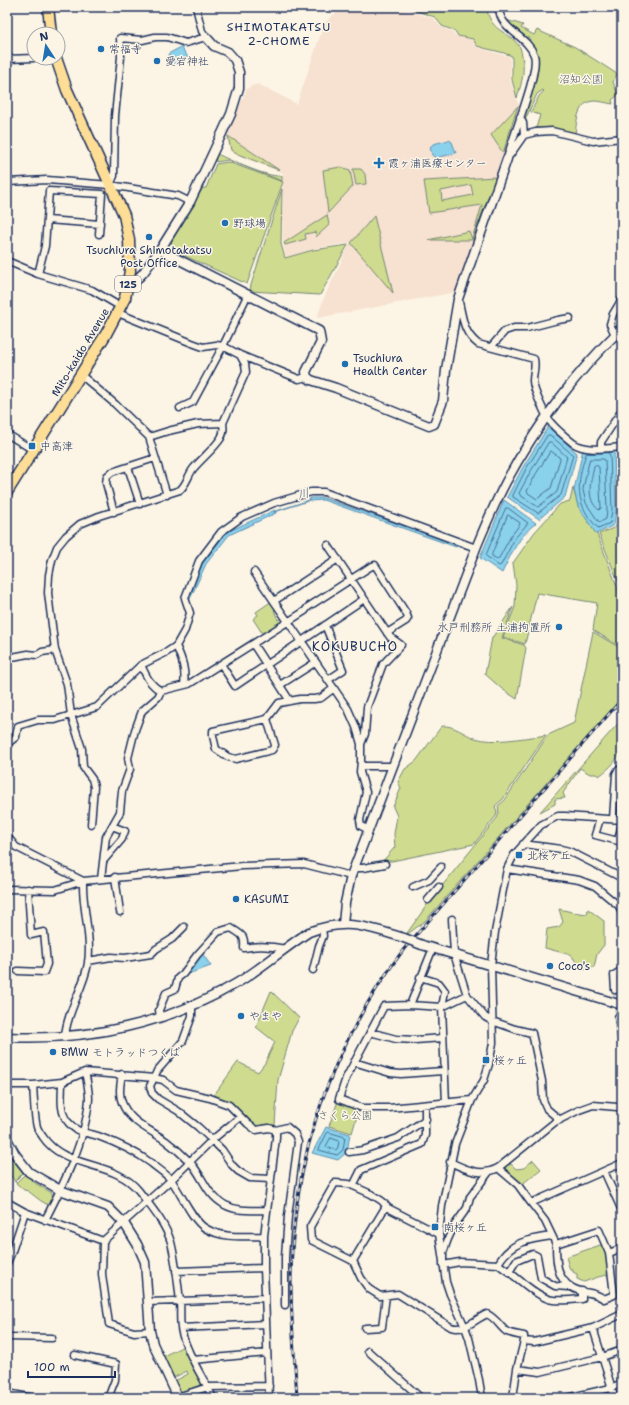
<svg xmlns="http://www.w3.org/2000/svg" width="629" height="1405" font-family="'Shantell Sans','Klee One',sans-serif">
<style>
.built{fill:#f7e1d0}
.green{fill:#cfdc8f;stroke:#758676;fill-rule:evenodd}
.water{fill:#8ad1eb;stroke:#5e90b3}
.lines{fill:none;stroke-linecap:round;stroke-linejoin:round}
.shore{stroke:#477096;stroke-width:1}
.stream{stroke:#5e90b3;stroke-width:1.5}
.minor-tunnel{stroke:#cfcdca;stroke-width:6;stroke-dasharray:6 3;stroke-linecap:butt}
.minor-casing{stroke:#1b2f5e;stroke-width:9}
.tertiary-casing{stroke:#1b2f5e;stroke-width:11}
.trunk-casing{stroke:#1b2f5e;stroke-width:13}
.minor{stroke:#fcf5e5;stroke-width:6}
.tertiary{stroke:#fcf5e5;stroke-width:8}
.trunk{stroke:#fede96;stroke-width:10}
.rail-casing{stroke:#1b2f5e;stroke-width:3}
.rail{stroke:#fcf5e5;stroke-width:1.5;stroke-dasharray:4.5;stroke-linecap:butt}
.tertiary-bridge-casing{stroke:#1b2f5e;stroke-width:11;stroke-linecap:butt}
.tertiary-bridge{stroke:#fcf5e5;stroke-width:8}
.poi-dot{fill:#1f6fb2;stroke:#fcf5e5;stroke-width:1.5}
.labels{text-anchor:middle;stroke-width:3;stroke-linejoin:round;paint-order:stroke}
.shield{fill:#fcf5e5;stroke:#5e6a86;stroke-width:1}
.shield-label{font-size:10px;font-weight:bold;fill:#1b2f5e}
.poi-label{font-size:11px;fill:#1b2f5e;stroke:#fcf5e5;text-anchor:start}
.park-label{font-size:11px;fill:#485a6a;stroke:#fcf5e5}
.street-label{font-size:11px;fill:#1b2f5e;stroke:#fcf5e5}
.neighbourhood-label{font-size:12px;letter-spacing:1px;fill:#1b2f5e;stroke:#fcf5e5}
.water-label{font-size:12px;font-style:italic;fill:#375881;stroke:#fcf5e5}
.quarter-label{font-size:13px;letter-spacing:1px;fill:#1b2f5e;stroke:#fcf5e5}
</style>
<rect width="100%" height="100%" fill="#fcf5e5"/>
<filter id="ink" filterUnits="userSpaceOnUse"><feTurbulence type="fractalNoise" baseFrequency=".025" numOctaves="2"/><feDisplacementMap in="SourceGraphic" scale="8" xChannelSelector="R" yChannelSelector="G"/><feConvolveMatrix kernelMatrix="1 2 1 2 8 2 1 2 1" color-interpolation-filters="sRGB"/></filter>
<g filter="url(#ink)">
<!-- built -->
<path class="built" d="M344,7H393L433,18L441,27L453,32L456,36L473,40L476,47L510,57V80L519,106L490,196L456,292L317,318L324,298L350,243L317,248L286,257L283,244V173L235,155L230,151L226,136L247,89L251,86L258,84L297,104L324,24L332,16Z"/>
<!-- green -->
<path class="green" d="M404,7H480L487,10C492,33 508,30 519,46C521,48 521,52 522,55C525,72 522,82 517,98L512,80V56C501,51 489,50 477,46L473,39L458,36L455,31L442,26L435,17Z
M506,20L523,25L521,28L534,35L537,30L575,47L617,74L613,82L618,95L612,100L613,104C606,103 601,101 594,101C577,102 577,121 575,134L555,128H536L540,115L531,112L539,96L544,91L543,90L537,94L525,120L524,116C528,103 542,69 538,57C537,50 532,45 528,41L530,39L529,37L527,38Z
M518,106L503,153L491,135Z
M228,136L279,170L235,153L231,150Z
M215,153C232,161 264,177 282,176V181L228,160L216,162Z
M228,162L283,182L247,284L176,252L171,242L203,188H206L216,164Z
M341,167L350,170L353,186L328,213L323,170Z
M353,169H361L365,174L366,184L356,185Z
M496,177L472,240H428L469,231L472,239L482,205L429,213L424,181ZM471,185L473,195L442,201L441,191Z
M282,189L281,244L285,258L313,250L348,245L320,295L250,291L251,285Z
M327,215L329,225L316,237L315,232L305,234L306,239L285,245L284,243Z
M374,216L393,293L351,243Z
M573,488L578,506L597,534L617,586L622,611V648L593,630L597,603L537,593L525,644L503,637L515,607L516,585L513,563L534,533L560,504L566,502L570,501Z
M618,513L622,520V600L620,586L599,534L616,527Z
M272,601L277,608L274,610L278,620L283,618L285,621L264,636L253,619L258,615L256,612Z
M513,607L502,638L524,645L526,648L517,699L502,689L485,674L492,638Z
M593,632L622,649V697L425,921L405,936L429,902L497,818L499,813L498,806L505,800L548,735L574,723Z
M622,719C622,747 624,758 599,776L596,774H590L580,768L563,793L565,798L555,799V804L540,812Z
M443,726C454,725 465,735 475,738C494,744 521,738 540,736L546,735L503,799L495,806L497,812L496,816L474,844L392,861H383L395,847L394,834L397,816L393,807L401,788L398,782L405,769L416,761L441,727Z
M559,909L572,912L587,914L588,909L604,921V945L597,954L594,967L582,970L571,955L545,948L547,929L559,927L563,922Z
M271,991L299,1018L292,1031L278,1080L275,1125L257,1126L240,1112L231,1102L214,1095L238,1062L258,1072L265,1063L275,1042L256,1027Z
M338,1101L359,1109L352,1133L329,1126Z
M7,1150L12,1159L23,1173L15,1181L17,1182L25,1174L35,1183L52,1193V1196L48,1205L41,1201L28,1191L24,1190L16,1183L9,1173H7Z
M533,1160L541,1169L521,1185L505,1169L506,1166L511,1164L516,1169L524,1168Z
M603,1244L608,1254L611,1274L598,1277L584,1282L577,1279V1274L573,1272V1270H570L566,1257Z
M184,1346L202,1382L200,1385L183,1392L180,1391L175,1381L188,1374L187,1371L173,1378L163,1356Z"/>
<!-- water -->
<path class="water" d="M181,47L188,57L174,64L168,54Z
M449,140L452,142L456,153L436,158L432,155L430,147L433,144Z
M548,427L577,453L565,497L539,519L507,497L523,467Z
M583,449H614L616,510L614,525L596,534L578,506L574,490Z
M310,498H323L457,544L456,547L323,500L310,501Z
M504,500L536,523C519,536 511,554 502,573L480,558Z
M275,510L276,513L229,535L206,564L190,599L188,598L203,562L227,532Z
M202,953L211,966L185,975Z
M326,1127L350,1134L347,1152L338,1160L312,1153Z"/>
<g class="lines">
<!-- shore -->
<path class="shore" d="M548,435H550L573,455L561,495L538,513L513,497V495L526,469Z
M549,442H551L567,457L557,492L538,507L520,495L519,493L531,471Z
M551,451L559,457L560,459L551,488L537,499L528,493L527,491L536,474Z
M608,453L610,455L612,510L610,523L598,528C575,505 576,483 586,454Z
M590,459H603L605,460L607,510L606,519L600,522L598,521L586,503L583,490Z
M596,465L599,467L601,508L599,510C585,499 591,481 594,466Z
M506,508H508L528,523L515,538L501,565L499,566L486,556Z
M508,515L519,522L520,524L511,536L499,558L497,559L492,556V554Z
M328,1132L345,1137L343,1150L337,1155L319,1150Z
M331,1138L339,1141L338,1147L336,1150L326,1147Z"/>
<!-- stream -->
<path class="stream" d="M274,512L310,500
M454,545L460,547"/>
<!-- minor-tunnel -->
<path class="minor-tunnel" d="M615,990L618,1017"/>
<!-- minor casing -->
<g class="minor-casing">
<path id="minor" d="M499,7C499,30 527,35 534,55C540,71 512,137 507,159
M7,59L34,58
M520,117L523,123L524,135
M510,155L524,135L536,132L552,131L593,141L622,138
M7,182L47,180L110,185L178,196L190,202
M110,185L114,176L115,116L121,57L120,38L142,40L155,37H167L186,43L206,37L202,31L196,7
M47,220L100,224
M7,261L38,274L92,290L121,307
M38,274L45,246L49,191L102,194L99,234
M459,302C463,319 463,332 478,344L534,359C536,367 533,373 533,381C533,389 546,418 552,424C558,431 566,437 573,443C586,452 607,448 622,447
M118,313L192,343L203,347L216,345L223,346L240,355
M615,335L610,324L613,314L622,299
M491,347L505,331L514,328H527L558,320L570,318
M81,375L115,404L149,437L168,431L198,424L223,423L246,372L245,364L240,355L299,379L307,377
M180,408L193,402L223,346L248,294
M7,434L33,450
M149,437L167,495
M601,448V442L622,410
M128,467L140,504
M114,512L106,483L107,476L112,472L155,458
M328,545L390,637L401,645L383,664L367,707L365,734L361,744
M254,572L348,709L356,727L361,744V761L360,772L366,792L360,820L361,826L369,830
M274,601L338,559
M325,625L343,670L328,680
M253,644L290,701
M176,646C182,659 186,670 184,685
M7,658L28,654L37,655L42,652L55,650
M221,664L235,686L364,599
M141,665C146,676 150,685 161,691L189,684L305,611L308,607L370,567L375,565L406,613L408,618L406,621L387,633
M280,685L316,662
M267,719L213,731V736L216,749L228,757L236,759L272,750L275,745L267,719L279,703L300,699H314L321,698L334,688
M7,744L16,737L18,726L38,720H55L97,707L141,665L167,652L176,646L185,630L190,613L185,598L199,561L221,532L242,517L274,503L311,492H324L476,548
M361,766H393
M600,819L595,835L618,841L622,823
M613,819L616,774L618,770H622
M91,824L94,787L92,779L83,767L82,749L71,715L67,684L55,650L48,593L49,575L52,560L57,547L66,536L80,524L99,516L180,490C186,485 188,476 193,469C202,458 213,450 221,438C224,433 224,429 223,423
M7,836L16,847L83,881L55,890L7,889
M523,844L561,849L569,851L622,878
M104,860L122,839L125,831L112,826
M354,868H363L385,864
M507,869L579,880L595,886L619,906L622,913
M115,877L120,912
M101,879L106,837L120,812L122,791L130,769L128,758L135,730L142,711L158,697L161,691
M413,887L429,880L441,867
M428,900L439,887
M452,919L454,954L467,995L485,1017L492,1021L515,1029L532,1033L542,1081L543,1100L547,1109L560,1120
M88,961L111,957L125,958L151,954L156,949L172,939L184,927
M313,970L319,946L323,936L322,928
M18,971L44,972L47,964L44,932L31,935L28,889
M420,977L439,983L445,991L442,1007L446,1103
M615,990L614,975L622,970
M467,995L442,1007L410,1005L384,1006L346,1078L339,1099L362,1108H389L472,1100
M410,1005L433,948
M618,1017L622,1043
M160,1018L159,1010L166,993L175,989L178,978L183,974L197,955L218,932L231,928C242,935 245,935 244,948C258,945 272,946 286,949
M370,1032L396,1039L415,1040L443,1038
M65,1036C67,1011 84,988 88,963C92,936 82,909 83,881L242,866L304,864L351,876
M354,1062L390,1073L401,1074L443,1071
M122,1074C120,1086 118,1096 124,1107C133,1124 151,1130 166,1141C174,1147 182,1154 189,1161C203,1175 205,1194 225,1205C238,1212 252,1210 266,1210
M62,1082C62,1095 59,1112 68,1122C78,1134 86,1132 98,1136C117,1143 135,1151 151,1163C158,1169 167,1174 172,1181C181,1194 193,1221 205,1228C223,1239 244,1236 264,1236
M7,1085H33L62,1082L85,1072L154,1078L157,1071L183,1041L192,1016V1006
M33,1085C34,1097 34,1116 37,1127C38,1130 41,1134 43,1137C65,1170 115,1160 139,1191C151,1207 165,1223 171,1242C176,1262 178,1283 180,1302C181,1312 179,1323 182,1333C188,1356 203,1377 213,1398
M276,1130L287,1127L295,1134L298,1142L288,1216L285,1257V1305
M349,1152L363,1150L398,1138L426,1119
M450,1162C467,1170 481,1177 498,1168L555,1122L579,1110L593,1105L617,1107L622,1105
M622,1163L531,1203L545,1221L556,1244L599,1230L609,1253L622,1248
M498,1168L518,1185L531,1203
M604,1171L622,1211
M489,1172L470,1197L467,1208L454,1226L448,1239L443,1253V1265L460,1262L498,1264L509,1272L516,1261L533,1254L537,1256L541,1278L555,1286L569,1287
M353,1186L361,1170L422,1144L425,1135V1105
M7,1202L25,1212L103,1241
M386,1206L353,1261L311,1240L310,1227L335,1183L349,1184L371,1194L382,1201L388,1208L439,1234
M45,1220C63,1185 86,1140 89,1099C89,1090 87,1081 85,1072
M556,1244C556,1265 557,1284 580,1291C591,1294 594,1292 604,1299L614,1295L609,1253
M353,1261L361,1278L369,1289L380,1296L398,1294L451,1327C464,1332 475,1319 487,1314C496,1318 500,1327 507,1332C512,1334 518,1335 524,1336V1341
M7,1263L11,1254L25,1212
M498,1264C510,1242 529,1239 552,1236
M176,1271L264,1268
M509,1272C520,1280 540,1299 553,1300C562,1301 572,1300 582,1299V1291
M148,1302L265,1298
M181,1328L266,1324
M365,1328L382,1327L386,1296
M593,1328L615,1398
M150,1331L134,1332L109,1324L102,1274L103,1241L171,1180L212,1140L240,1117
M7,1337L52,1338
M368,1351L421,1398
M75,1355L116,1364L115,1380L108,1398
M193,1360L267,1353
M517,1369L540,1372L602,1357L622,1350
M7,1393L34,1398
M174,1398L208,1387L269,1386
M269,1398L264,1268V1236L276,1138V1130L269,1128L256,1130L248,1124L229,1105L210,1098L176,1090L163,1080L154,1078L150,1086L152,1093L158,1099L178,1111L198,1127L212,1140L222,1150L232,1165L238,1171L250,1178L270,1179
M482,1398L479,1380L469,1338L465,1327L450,1294L446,1282L439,1234L442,1206L455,1144L472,1100L484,1080L489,1064L493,1043L491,965L495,932L507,869L514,855L541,825L552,819L558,816H565L622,820
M513,1398L517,1369L524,1341L534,1342L593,1328L622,1314
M567,1398L611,1388L622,1383"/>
</g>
<!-- tertiary casing -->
<g class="tertiary-casing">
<path id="tertiary" d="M160,250L319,331L321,342L306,372L307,377L311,380L336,388L429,426L434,424L443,401L446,370L458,299L507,159
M128,281L136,280L143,273L160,250L190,202L231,114L239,88V72L235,60L228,52L214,46L206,37
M343,924L345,903L351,876L476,548C485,526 495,503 506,482C536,426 577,371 622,328
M422,945L622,1005
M7,1037C87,1041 168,1024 237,983C262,968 284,948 309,932C348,918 367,927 404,938
M7,1139L15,1154L29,1172L60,1190L108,1207L124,1223L137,1244L145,1262L150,1331L153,1344L178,1398"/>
</g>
<!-- trunk casing -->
<g class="trunk-casing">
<path id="trunk" d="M48,7L51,34
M7,492L106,334L125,298L130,271L129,240L124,215L67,90L56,58"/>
</g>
<!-- minor -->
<use href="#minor" class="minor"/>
<!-- tertiary -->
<use href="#tertiary" class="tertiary"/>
<!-- trunk -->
<use href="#trunk" class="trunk"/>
<!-- rail casing -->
<g class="rail-casing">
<path id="rail" d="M297,1398C294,1345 288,1291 293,1238C302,1130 339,1035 404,949L622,699"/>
</g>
<!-- rail -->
<use href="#rail" class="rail"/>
<!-- tertiary-bridge casing -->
<g class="tertiary-bridge-casing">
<path id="tertiary-bridge" d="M404,938L422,945"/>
</g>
<!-- tertiary-bridge -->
<use href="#tertiary-bridge" class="tertiary-bridge"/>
</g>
</g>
<!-- markers -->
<g class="poi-dot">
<circle cx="101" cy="49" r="4"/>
<circle cx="157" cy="61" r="4"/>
<path d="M377 157h4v4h4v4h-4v4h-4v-4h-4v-4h4z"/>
<circle cx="225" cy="223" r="4"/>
<circle cx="149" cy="237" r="4"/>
<circle cx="345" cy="364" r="4"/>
<rect x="28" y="442" width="8" height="8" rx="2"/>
<circle cx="559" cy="627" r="4"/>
<rect x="515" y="851" width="8" height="8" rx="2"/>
<circle cx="236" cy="899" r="4"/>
<circle cx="550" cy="966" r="4"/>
<circle cx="241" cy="1016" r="4"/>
<circle cx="53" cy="1052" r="4"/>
<rect x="482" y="1056" width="8" height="8" rx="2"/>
<rect x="431" y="1223" width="8" height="8" rx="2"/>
</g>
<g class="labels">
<!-- shield labels -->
<rect class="shield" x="115" y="276" width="26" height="16" rx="3"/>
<g class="shield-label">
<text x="128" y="288">125</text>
</g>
<!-- poi labels -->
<g class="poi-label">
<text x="109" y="53">常福寺</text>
<text x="165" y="65">愛宕神社</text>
<text x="388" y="167">霞ヶ浦医療センター</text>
<text x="233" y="227">野球場</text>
<text x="149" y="254" text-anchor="middle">Tsuchiura Shimotakatsu<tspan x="149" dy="13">Post Office</tspan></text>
<text x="353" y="362">Tsuchiura<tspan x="353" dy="13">Health Center</tspan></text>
<text x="40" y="450">中高津</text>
<text x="551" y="631" text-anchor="end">水戸刑務所 土浦拘置所</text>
<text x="527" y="859">北桜ヶ丘</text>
<text x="244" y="903">KASUMI</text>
<text x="558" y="970">Coco's</text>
<text x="249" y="1020">やまや</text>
<text x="61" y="1056">BMW モトラッドつくば</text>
<text x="494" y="1064">桜ヶ丘</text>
<text x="443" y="1231">南桜ヶ丘</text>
</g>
<!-- park labels -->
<g class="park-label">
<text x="581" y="83">沼知公園</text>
<text x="345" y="1119">さくら公園</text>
</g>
<!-- street labels -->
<g class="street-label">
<text transform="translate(80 352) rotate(-59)" y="4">Mito-kaido Avenue</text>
</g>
<!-- neighbourhood labels -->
<g class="neighbourhood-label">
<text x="279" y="31">SHIMOTAKATSU<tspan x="279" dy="14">2-CHOME</tspan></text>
</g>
<!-- water labels -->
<g class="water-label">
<text transform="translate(303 494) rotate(-14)" y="4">川</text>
</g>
<!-- quarter labels -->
<g class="quarter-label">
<text x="355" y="651">KOKUBUCHO</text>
</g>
</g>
<!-- margin -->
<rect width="629" height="1405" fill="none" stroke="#fcf5e5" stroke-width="24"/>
<rect x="12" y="12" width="605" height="1381" fill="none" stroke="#1b2f5e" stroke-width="1.5" filter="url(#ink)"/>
<!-- north arrow -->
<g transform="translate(46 46) rotate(348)"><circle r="19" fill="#fcf5e5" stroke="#a2a6af"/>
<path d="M0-3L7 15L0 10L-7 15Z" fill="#1f6fb2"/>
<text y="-6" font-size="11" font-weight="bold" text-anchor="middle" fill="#1b2f5e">N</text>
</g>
<!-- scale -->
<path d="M28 1371v6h87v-6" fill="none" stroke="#1b2f5e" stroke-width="2"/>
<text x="34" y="1371" font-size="12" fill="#1b2f5e" stroke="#fcf5e5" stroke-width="3" paint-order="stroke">100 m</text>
</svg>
